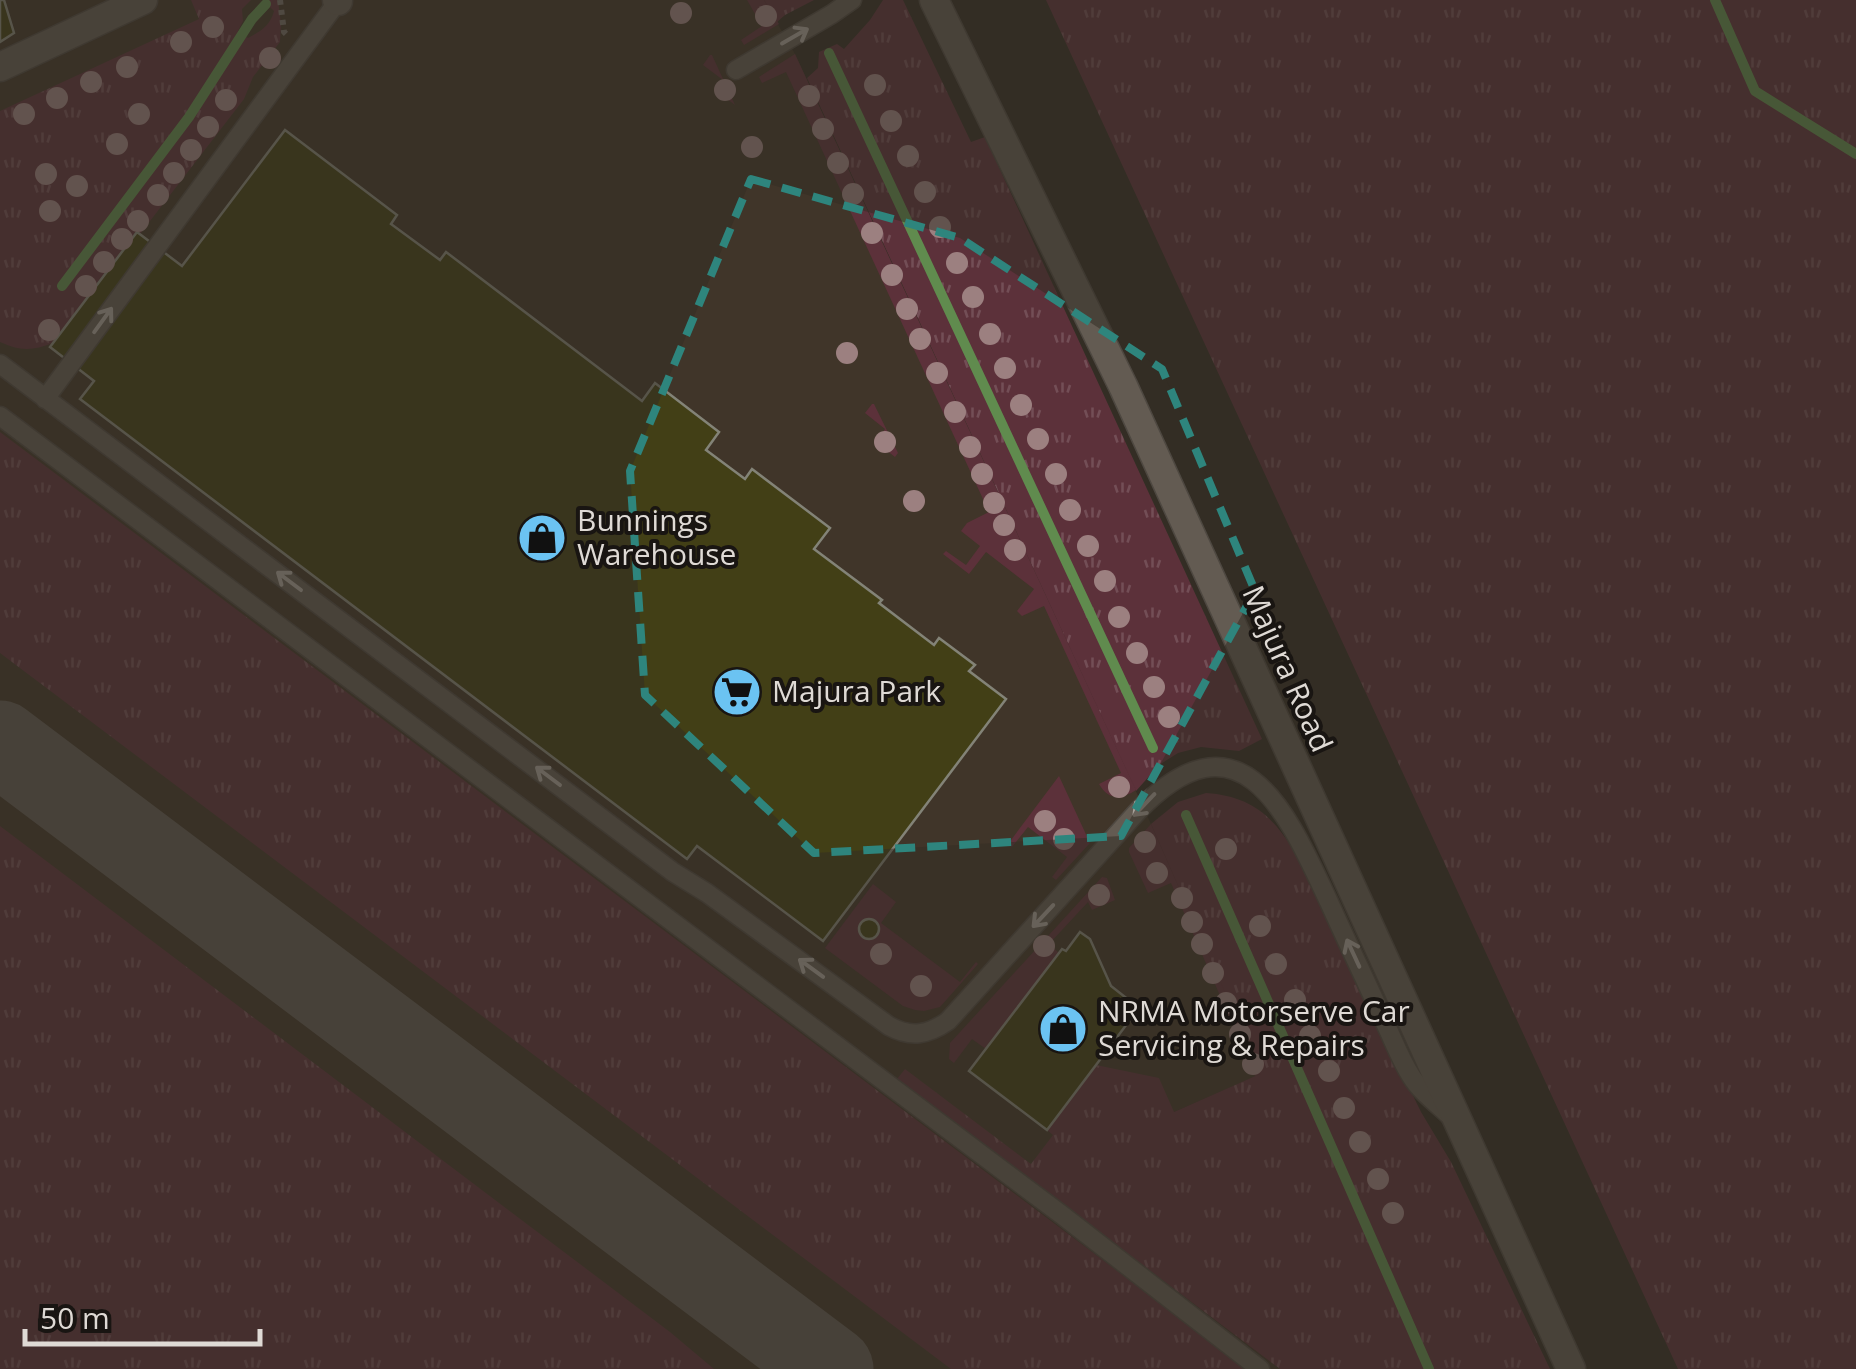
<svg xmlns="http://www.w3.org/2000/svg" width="1856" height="1369" font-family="'Open Sans',sans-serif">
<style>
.built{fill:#403529}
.grass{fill:url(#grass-tufts)}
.green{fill:#5c313a}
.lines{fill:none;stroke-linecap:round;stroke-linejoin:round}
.stream{stroke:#608b4e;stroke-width:10}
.taxiway{stroke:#605a52;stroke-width:85}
.building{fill:#423f16;stroke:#838377;stroke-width:2.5}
.service-casing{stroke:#4e4841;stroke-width:21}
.minor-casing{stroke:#4e4841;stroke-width:31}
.secondary-casing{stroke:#4e4841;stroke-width:31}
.path{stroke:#726c65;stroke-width:6;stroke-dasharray:5 5;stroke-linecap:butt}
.service{stroke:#635b52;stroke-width:18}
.minor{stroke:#635b52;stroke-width:28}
.secondary{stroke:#635b52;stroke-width:28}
.tree{fill:#9c8080}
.oneway{stroke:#a7a19a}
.marked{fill:none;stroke:#2e857d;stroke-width:8;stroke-dasharray:20 12;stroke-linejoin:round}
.labels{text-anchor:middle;stroke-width:8;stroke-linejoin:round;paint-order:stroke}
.poi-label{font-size:30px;fill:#dfdad5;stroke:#191512;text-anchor:start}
.street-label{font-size:30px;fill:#dfdad5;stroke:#191512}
</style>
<defs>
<pattern id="grass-tufts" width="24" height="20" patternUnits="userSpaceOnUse" patternTransform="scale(2.5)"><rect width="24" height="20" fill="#5c313a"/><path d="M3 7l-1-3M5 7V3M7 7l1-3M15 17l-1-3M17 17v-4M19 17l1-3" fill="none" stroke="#734e56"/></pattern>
</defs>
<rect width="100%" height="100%" fill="#332d24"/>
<!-- built -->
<path class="built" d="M0,0H764L795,54L1008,514L1151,824L1261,1074L1174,1112L1089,1223L1280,1369H0Z"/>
<!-- grass -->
<path class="grass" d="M191,0H251L242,9L243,21L238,31L248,38C261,31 270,26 274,11L263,0H278L281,24L280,42L253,77L244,99L140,234L137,233L53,343C32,351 20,351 0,342V111L199,19Z
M764,0H814L785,15L777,22Z
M883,0H903L971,142L985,137L1262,739L1239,751L1201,747L1178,753L1159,765L1136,791L807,78L818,68L819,52L837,44L844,49L870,20Z
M1046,0H1856V1369H1678Z
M0,432L1248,1369H951L0,653Z
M1206,793C1249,796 1271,814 1293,849L1421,1112L1451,1162L1550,1369H1280L897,1079L905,1069L1031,1164L1053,1135L1047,1130L1096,1065L1159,1078L1174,1112L1260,1074L1151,824L1178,802Z
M0,826L670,1332L714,1369H0Z"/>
<!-- green -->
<path class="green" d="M747,0H764L779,24L744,45L741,40L762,26Z
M795,54L1136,790C1121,800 1108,800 1099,784L1121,773L1044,606L1022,616L1017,611L1034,589L986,552L969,574L943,554L946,551L966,565L980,546L961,531L967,523L989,512L786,72L762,83L759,77Z
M710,55H712L735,105L715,90L723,80L703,65Z
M872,404H874L898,453L895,457L876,442L885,429L865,413Z
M1059,776L1090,843L1056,880L1052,877L1067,857L1028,827L1012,847L1008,844Z
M1151,824L1261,1074L1255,1076L1171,883L1148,893L1129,852V848Z
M1102,877L1107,878L1115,900L1092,910L1088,902L1049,944L1059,953L986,1049L972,1039L954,1063L949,1059L950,1043Z
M873,884L896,902L881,923L960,982L976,962L978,964L940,1007L924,1011L915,1010L903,1006L825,948Z"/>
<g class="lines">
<!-- stream -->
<path class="stream" d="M1715,0L1755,91L1856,154
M829,53L1153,748
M62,286L189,117L252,19L266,4
M1186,815L1429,1369"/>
<!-- taxiway -->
<path class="taxiway" d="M0,743L831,1369"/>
</g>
<!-- building -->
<path class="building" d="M0,0H4L14,33L0,42Z
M285,130L397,215L391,224L440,260L446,252L642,401L655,383L719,432L706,450L745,479L752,469L830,528L814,549L882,600L879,603L934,645L939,638L975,665L969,671L1006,699L823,941L697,846L687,859L80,399L94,381L50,347L137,232L182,266Z
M859 929a10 10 0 1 1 20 0a10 10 0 1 1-20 0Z
M1080,932L1090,939L1111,986L1139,1008L1047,1130L969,1071L1062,949L1066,951Z"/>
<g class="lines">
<!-- service casing -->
<g class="service-casing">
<path id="service" d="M736,70L832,14L852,0
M0,364L673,872L707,893L889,1026C911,1038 928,1035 948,1021L1138,811C1242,704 1288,815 1329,902C1347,942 1366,981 1384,1021C1393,1039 1400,1059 1411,1076C1420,1091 1436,1103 1449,1115
M45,399L338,1
M0,416L1062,1215L1260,1369"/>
</g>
<!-- minor casing -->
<g class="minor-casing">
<path id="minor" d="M337,0L338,1
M0,67L143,0"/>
</g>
<!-- secondary casing -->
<g class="secondary-casing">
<path id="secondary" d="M934,0L1123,386L1571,1369"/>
</g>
<!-- path -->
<path class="path" d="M280,0L284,32L287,35"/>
<!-- service -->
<use href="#service" class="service"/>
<!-- minor -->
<use href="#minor" class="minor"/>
<!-- secondary -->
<use href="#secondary" class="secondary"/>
</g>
<!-- trees -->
<g class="tree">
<circle cx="681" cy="13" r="11"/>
<circle cx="766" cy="16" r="11"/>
<circle cx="213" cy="27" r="11"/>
<circle cx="181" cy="42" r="11"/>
<circle cx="270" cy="58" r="11"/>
<circle cx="127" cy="67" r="11"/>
<circle cx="91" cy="82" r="11"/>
<circle cx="875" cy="85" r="11"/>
<circle cx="725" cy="90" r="11"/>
<circle cx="809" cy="96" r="11"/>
<circle cx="57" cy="98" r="11"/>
<circle cx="226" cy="100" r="11"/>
<circle cx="24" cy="114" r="11"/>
<circle cx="139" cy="114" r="11"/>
<circle cx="891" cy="121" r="11"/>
<circle cx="208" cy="127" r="11"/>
<circle cx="823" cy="129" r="11"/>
<circle cx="117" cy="144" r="11"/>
<circle cx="752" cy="147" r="11"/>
<circle cx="191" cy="150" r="11"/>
<circle cx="908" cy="156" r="11"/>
<circle cx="838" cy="163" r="11"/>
<circle cx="174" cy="173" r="11"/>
<circle cx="46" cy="174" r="11"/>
<circle cx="77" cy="186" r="11"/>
<circle cx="925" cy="192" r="11"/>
<circle cx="853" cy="194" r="11"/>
<circle cx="158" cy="195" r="11"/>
<circle cx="50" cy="211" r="11"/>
<circle cx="138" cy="221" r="11"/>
<circle cx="940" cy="227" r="11"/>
<circle cx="872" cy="233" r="11"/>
<circle cx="122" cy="239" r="11"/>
<circle cx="104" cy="262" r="11"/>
<circle cx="957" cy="263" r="11"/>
<circle cx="892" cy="275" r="11"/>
<circle cx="86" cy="286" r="11"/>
<circle cx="973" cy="297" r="11"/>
<circle cx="907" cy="309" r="11"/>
<circle cx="49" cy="330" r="11"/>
<circle cx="990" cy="334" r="11"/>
<circle cx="920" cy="339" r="11"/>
<circle cx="847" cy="353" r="11"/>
<circle cx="1005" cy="368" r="11"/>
<circle cx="937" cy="373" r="11"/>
<circle cx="1021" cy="405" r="11"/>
<circle cx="955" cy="412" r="11"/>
<circle cx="1038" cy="439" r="11"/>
<circle cx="885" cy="442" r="11"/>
<circle cx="970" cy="447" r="11"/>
<circle cx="982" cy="474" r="11"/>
<circle cx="1056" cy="474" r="11"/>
<circle cx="914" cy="501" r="11"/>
<circle cx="994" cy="503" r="11"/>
<circle cx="1070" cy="510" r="11"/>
<circle cx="1004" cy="525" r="11"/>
<circle cx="1088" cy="546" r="11"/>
<circle cx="1015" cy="550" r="11"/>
<circle cx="1105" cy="581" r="11"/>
<circle cx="1119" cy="617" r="11"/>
<circle cx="1137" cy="653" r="11"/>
<circle cx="1154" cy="687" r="11"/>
<circle cx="1169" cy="717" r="11"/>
<circle cx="1119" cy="787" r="11"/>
<circle cx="1045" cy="821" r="11"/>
<circle cx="1064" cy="839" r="11"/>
<circle cx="1145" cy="842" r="11"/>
<circle cx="1226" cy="849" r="11"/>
<circle cx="1157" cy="873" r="11"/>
<circle cx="1099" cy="895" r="11"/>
<circle cx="1182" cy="898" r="11"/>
<circle cx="1192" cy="922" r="11"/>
<circle cx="1260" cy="926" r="11"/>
<circle cx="1202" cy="944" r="11"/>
<circle cx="1044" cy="946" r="11"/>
<circle cx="881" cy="954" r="11"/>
<circle cx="1276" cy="964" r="11"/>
<circle cx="1213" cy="973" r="11"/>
<circle cx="921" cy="986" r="11"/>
<circle cx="1295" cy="1000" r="11"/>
<circle cx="1226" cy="1003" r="11"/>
<circle cx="1240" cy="1034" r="11"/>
<circle cx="1310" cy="1036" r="11"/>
<circle cx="1253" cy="1064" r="11"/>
<circle cx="1329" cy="1071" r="11"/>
<circle cx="1344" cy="1108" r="11"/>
<circle cx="1360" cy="1142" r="11"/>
<circle cx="1378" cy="1179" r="11"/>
<circle cx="1393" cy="1213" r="11"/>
</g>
<!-- one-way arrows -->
<defs><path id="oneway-shaft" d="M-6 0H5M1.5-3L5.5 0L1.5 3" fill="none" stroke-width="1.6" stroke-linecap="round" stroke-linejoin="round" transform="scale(2.5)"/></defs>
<g class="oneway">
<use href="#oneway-shaft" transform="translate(795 36) rotate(-30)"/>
<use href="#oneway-shaft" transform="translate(103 320) rotate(-54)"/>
<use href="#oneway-shaft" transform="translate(289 581) rotate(-143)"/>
<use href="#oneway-shaft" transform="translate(548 776) rotate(-143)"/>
<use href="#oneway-shaft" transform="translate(1144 805) rotate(134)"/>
<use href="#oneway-shaft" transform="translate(1043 916) rotate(133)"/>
<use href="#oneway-shaft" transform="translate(1353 953) rotate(-115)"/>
<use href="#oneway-shaft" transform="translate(811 968) rotate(-144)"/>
</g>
<!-- marked area -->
<path d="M0 0H1856V1369H0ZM751,179L960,238L1162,369L1255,591L1121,836L814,853L645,695L630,471Z" fill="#332d24" fill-opacity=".55" fill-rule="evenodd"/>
<path class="marked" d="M751,179L960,238L1162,369L1255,591L1121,836L814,853L645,695L630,471Z"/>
<!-- icons -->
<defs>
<g id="shop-disc" transform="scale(2.5)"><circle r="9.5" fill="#6bc3f2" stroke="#191512"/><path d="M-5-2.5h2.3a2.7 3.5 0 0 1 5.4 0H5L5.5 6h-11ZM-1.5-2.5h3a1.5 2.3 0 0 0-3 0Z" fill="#111"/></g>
<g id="supermarket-disc" transform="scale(2.5)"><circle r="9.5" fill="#6bc3f2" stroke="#191512"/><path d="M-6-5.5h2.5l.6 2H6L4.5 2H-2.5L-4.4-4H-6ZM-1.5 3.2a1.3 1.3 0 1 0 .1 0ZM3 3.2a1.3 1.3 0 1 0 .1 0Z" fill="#111"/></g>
</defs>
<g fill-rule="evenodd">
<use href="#shop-disc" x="542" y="538"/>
<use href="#supermarket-disc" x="737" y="692"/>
<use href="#shop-disc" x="1063" y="1029"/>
</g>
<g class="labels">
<!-- poi labels -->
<g class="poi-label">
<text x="577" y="531">Bunnings<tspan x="577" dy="34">Warehouse</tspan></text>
<text x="772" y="702">Majura Park</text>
<text x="1098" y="1022">NRMA Motorserve Car<tspan x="1098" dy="34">Servicing &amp; Repairs</tspan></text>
</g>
<!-- street labels -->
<g class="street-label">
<text transform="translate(1287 669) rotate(66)" y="10">Majura Road</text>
</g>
</g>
<!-- scale -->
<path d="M25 1329v15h235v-15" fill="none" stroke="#dfdad5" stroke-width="5"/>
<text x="40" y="1329" font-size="30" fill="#dfdad5" stroke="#191512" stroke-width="8" paint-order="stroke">50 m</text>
</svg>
